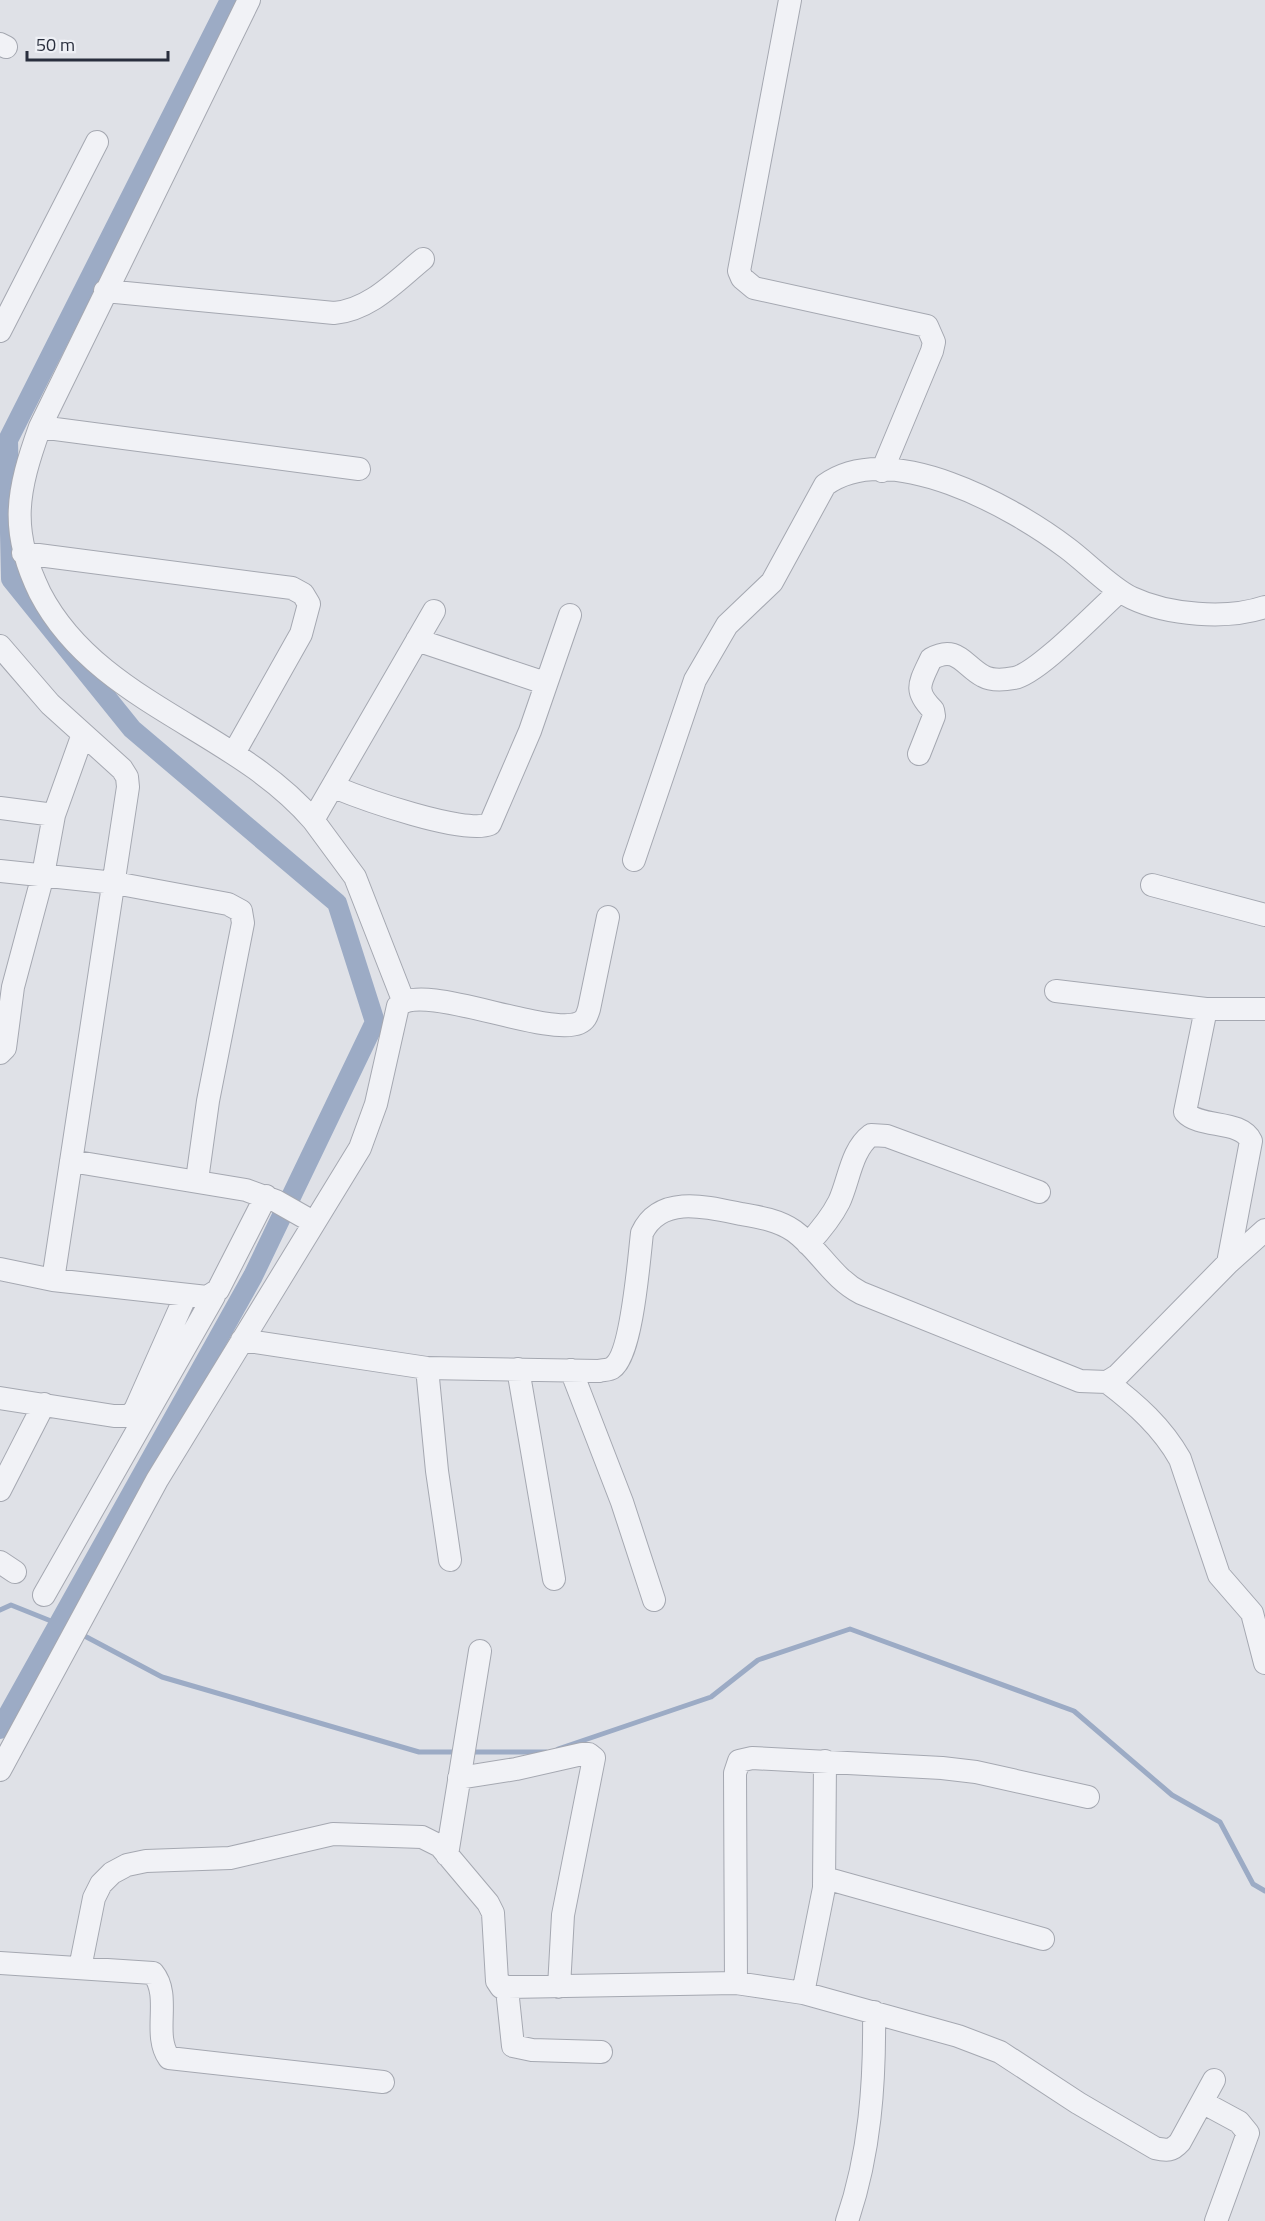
<svg xmlns="http://www.w3.org/2000/svg" width="1265" height="2221" font-family="'Titillium Web',sans-serif">
<style>
.lines{fill:none;stroke-linecap:round;stroke-linejoin:round}
.stream{stroke:#9cabc5;stroke-width:5}
.canal{stroke:#9cabc5;stroke-width:20}
.minor-casing{stroke:#a5a8b1;stroke-width:24}
.minor{stroke:#f1f2f6;stroke-width:22}
</style>
<rect width="100%" height="100%" fill="#dfe1e7"/>
<g class="lines">
<!-- stream -->
<path class="stream" d="M0,1610L11,1605L71,1629
M79,1633L162,1677L419,1752H459
M558,1749L711,1697L758,1660L850,1629L1074,1711L1172,1795L1220,1822L1253,1884L1265,1891
M468,1752H546"/>
<!-- canal -->
<path class="canal" d="M0,1729L253,1276L375,1022L337,903L132,729L11,579L8,440L230,0"/>
<!-- minor casing -->
<g class="minor-casing">
<path id="minor" d="M249,0L40,427C17,491 9,530 40,593C97,703 235,729 313,820
M790,0L739,271L742,278L754,288L927,326L934,342L932,351L882,471
M0,44L6,47
M105,291L334,313C370,310 396,281 423,259
M0,331L97,142
M40,427L359,469
M23,553L292,588L303,594L309,604L301,634L234,753
M417,640L545,683
M0,646L50,704L122,769L127,777L128,787L53,1280
M919,754L934,716L933,710C913,690 920,683 931,659C957,644 964,666 983,676C992,681 1004,680 1014,678C1038,674 1098,610 1120,591
M334,787C363,799 464,835 490,824L530,731L570,615
M0,808L54,815
M634,860L695,680L727,625L772,582L825,485C890,438 1013,507 1067,548C1086,562 1112,589 1132,598C1168,615 1227,620 1265,607
M0,871L115,883L228,904L241,911L243,923L208,1101L197,1180
M1152,885L1265,915
M1056,991L1206,1009H1265
M403,1000L355,877L313,820L434,611
M1206,1009L1185,1112C1200,1129 1241,1119 1251,1141L1228,1263
M0,1053L5,1048L13,987L43,875L54,815L83,734
M71,1161L246,1190L276,1201L313,1222
M808,1244C820,1231 831,1218 839,1202C849,1181 851,1150 871,1135L887,1136L1039,1192
M0,1269L53,1280L207,1297L218,1290L266,1196
M242,1340L427,1368L599,1371C603,1370 609,1370 612,1368C632,1356 639,1258 642,1233C660,1194 708,1207 741,1214C759,1217 778,1220 794,1231C819,1249 832,1278 861,1293L1080,1381L1107,1382L1118,1375L1228,1263L1265,1230
M427,1368L437,1471L450,1560
M518,1369L554,1579
M571,1370L622,1502L654,1600
M1107,1382C1136,1404 1162,1427 1180,1459L1219,1575L1252,1613L1265,1663
M0,1398L114,1416H129L135,1410L186,1295
M0,1490L44,1404
M0,1562L15,1572
M44,1595L214,1296
M0,1770L157,1480L360,1148L376,1104L398,1006C421,981 546,1037 579,1023C586,1020 587,1015 589,1009L608,917
M459,1778L516,1769L582,1754H589L594,1758L563,1915L559,1987
M447,1855L480,1651
M825,1878L1043,1939
M0,1963L153,1973C172,1996 152,2034 169,2058L383,2082
M80,1968L94,1898L101,1884L112,1873L127,1865L146,1861L230,1858L333,1834L422,1837L440,1846L488,1903L493,1913L497,1981L501,1987L736,1983L803,1993L958,2036L1000,2052L1078,2103L1155,2148C1167,2151 1172,2151 1180,2142L1214,2080
M736,1983L735,1773L739,1761L752,1758L942,1768L976,1772L1088,1797
M507,1989L513,2046L532,2050L601,2052
M803,1993L824,1888L825,1761
M1202,2102L1239,2122L1248,2133L1216,2221
M847,2221C870,2154 875,2083 874,2012"/>
</g>
<!-- minor -->
<use href="#minor" class="minor"/>
</g>
<!-- scale -->
<path d="M27 51v9h141v-9" fill="none" stroke="#292e3d" stroke-width="3"/>
<text x="36" y="51" font-size="18" fill="#292e3d" stroke="#eef0f5" stroke-width="4.5" paint-order="stroke">50 m</text>
</svg>
